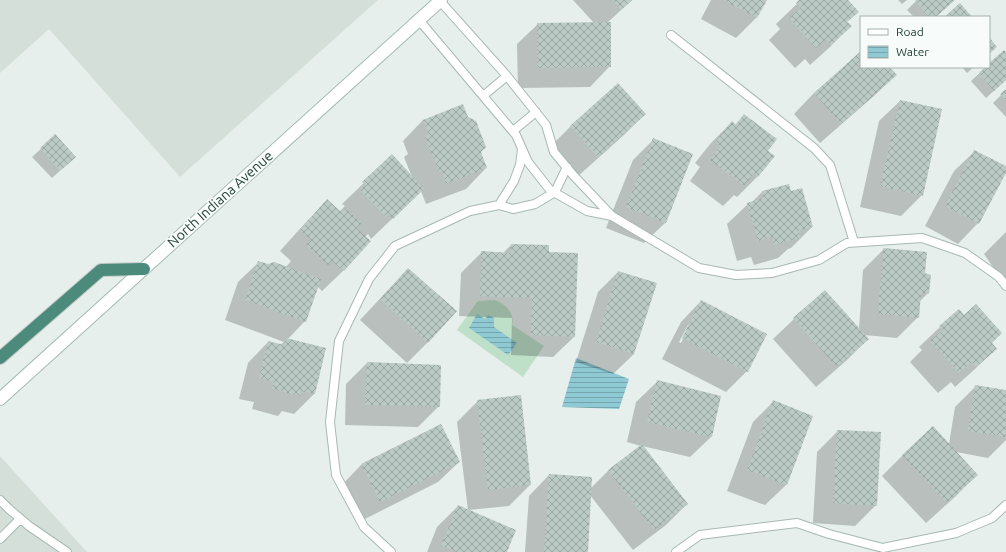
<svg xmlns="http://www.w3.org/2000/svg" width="1006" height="552" font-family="Ubuntu,sans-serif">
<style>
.built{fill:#d4dfda}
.grass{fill:#bfe0c8}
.water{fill:url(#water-rules)}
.shadow{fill:#0003;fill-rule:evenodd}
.building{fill:url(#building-cross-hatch)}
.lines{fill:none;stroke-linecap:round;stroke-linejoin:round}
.service-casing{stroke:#a8b8b2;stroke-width:10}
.secondary-casing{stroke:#a4bbb3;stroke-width:14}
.trunk-casing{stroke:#c2cac8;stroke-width:14}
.service{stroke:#fff;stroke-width:8}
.secondary{stroke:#fff;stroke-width:12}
.trunk{stroke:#4c8a7c;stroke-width:12}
.labels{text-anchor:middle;stroke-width:3.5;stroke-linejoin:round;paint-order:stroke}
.street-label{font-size:14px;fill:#24423a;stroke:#f7fbf9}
</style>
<defs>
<pattern id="water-rules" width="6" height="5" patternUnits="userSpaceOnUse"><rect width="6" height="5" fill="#8ec9d4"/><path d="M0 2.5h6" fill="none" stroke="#74a5ad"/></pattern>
<pattern id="building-cross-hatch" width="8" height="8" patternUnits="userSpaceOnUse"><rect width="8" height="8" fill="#bbcac4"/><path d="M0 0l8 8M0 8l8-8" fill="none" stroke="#98a6a0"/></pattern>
</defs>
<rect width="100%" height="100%" fill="#e6efeb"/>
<!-- built -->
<path class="built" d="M0,0H378L180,177L49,29L0,73Z
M0,456L87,552H0Z"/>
<!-- grass -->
<path class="grass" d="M494,300C505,303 515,313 512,325L544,346L523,377L457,330L477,302L480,301Z"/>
<!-- water -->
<path class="water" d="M477,314L485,319L488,315L494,318V327L517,343L508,355L469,328Z
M576,358L629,379L619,409L562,407Z"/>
<!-- shadow -->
<path class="shadow" d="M573,0H632L607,23L610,66L590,87L518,88L517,44L538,24L594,23Z
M711,0H766L756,18L736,38L701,19Z
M801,0H847V22L850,26L830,47L810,65L805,59L795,68L769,40L780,29L776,24Z
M898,0H907L902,4Z
M917,0H954L935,17H914L907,10Z
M861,53V67H889L896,75L875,95L820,143L794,114L814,93Z
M1006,53V80L986,98L971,81L986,67H989V65Z
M962,67H974L967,73Z
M1006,90V117L993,103Z
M900,101L922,195L901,216L860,207L879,121Z
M645,114L624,135L577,177L550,147L571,126Z
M744,115L767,151L758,176L737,197L734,195L723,206L690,181L700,167L695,163L711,143L732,122L735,125Z
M423,120L480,152L486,168L466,189L426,204L421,191L371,239L368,234L365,237L369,241L343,271L322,291L318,287L305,321L287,340L314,394L294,414L282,411L278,416L252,409L254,402L239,399L248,363L268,342L280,345L284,342L225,320L238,282L259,262L268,265L286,267L291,261L280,251L307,221L328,201L339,212L345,206L342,204L392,156L412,177L404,157L408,154L403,141Z
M55,136L66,165L52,178L32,157Z
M654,139L665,223L644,243L606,228L633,160Z
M975,151L1006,168V171L978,223L958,244L925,226L954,171Z
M762,192H790L812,227L791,248L788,249L778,258L754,265L751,257L737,261L727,224L748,204L752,202Z
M1006,232V286L984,254Z
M511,245L548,253L574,337L553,357L511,355L512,318L459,316L461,273L482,252L503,253Z
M884,249L924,274L928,293L919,302L918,317L897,338L864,335L868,339L847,360L816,387L773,339L794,319L859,329L863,270Z
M409,269L428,342L407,363L360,320L388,290Z
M618,272L634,354L613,374L576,362L598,292Z
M701,301L747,371L726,392L662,359L681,322ZM688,325H690L681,343L679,342Z
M940,327L991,344L995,349L975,369L955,387L951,382L938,393L910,362L922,350L919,347Z
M367,363L439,406L418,427L345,425L346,384Z
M657,382L711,437L690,457L642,446L687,504L666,525L633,550L590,495L587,552H525L529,496L549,475L591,488L608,471L641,446L627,442L636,402Z
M976,386L1006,391V440L988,458L956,452L976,475L956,496L926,523L882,476L903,455L949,444L955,407Z
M478,401L530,485L509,506L468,510L506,552H427L437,527L458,506L468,510L457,422Z
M774,401L812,416L786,485L765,505L727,491L753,422Z
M441,425L459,462L438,482L359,522L341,486L361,465Z
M838,431L876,505L855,526L813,523L817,452Z"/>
<!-- building -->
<path class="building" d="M612,0H632L621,10Z
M723,0H767L757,18Z
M799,0H848L859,12L847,22L852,26L831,45L826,39L816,48L789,18L801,8L796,3Z
M916,0H955L936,17H929L915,1Z
M960,3L972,17H944Z
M611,22V67L538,68L537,23Z
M989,37L997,47L989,54Z
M1004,50L1006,52V80L994,91L979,73L985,67H989V63Z
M861,51V67H890L897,75L841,124L814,93Z
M618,83L646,114L598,157L570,126Z
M1006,89V100L1000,94Z
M900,100L942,109L923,196L880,186Z
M463,104L468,117L476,121L486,147L481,152L487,168L446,184L442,171L439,172L425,136L429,134L423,120Z
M744,114L777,139L768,151L775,156L758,177L754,173L744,186L710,160L720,146L715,142L732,121L736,125Z
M55,134L76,157L60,171L40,148Z
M653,138L693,154L666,223L626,207Z
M974,150L1006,166V173L979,224L945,206Z
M392,154L424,189L393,219L389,214L386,217L360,190L365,185L362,182Z
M789,184L791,191L802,188L813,227L798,231L800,238L774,245L772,237L758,241L747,203L764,198L762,191Z
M327,199L341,212L345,208L362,223L356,228L371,241L344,271L332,261L328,265L306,245L311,240L300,230Z
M511,244L549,245V252L578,253L575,337L531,335L532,298L480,296L481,251L511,253Z
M883,248L927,252L925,273L931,275L929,294L921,293L919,318L878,314Z
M258,261L268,264L274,262L321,279L306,322L245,300Z
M408,268L457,311L428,343L380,299Z
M618,271L657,283L634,354L596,342Z
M825,290L869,339L837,367L793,318Z
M701,300L767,334L748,372L682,338Z
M976,304L1002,333L992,343L997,349L976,367L972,362L959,373L930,341L943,330L939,326L959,309L964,315Z
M286,338L326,348L315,394L301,391L300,396L272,389L274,382L259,378L268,341L284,345Z
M367,362L441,365L440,407L365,405Z
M657,380L721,396L712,437L647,422Z
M975,385L1006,390V437L968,431Z
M521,395L531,485L488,490L477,400Z
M773,400L813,416L787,485L747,470Z
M441,424L460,462L380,502L361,464Z
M933,426L978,475L947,503L902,455Z
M837,430L881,432L877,506L833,503Z
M642,444L688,504L654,530L608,470Z
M549,474L592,477L588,552H544Z
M458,505L516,530L507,552H457L441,545Z"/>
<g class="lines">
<!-- service casing -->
<g class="service-casing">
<path id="service" d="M440,1L507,76L546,125L554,152L573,175L612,216L699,268L736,275L772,273L819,260L847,243L922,238L965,253L999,277L1006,286
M419,20L516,135L528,162L550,190L587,211L612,216
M671,35L814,148L830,165L854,242
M483,96L507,76
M513,131L536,112
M499,205L514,181L520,165L522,149
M0,500L9,509L29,526L67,552
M0,539L20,519
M391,552L364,527L336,475L330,422L339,341L369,279L395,246L470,211L499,205L513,209L535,204L555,192L567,167
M676,552L700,535L797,523L829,534L883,548L956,533L992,518L1006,505"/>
</g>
<!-- secondary casing -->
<g class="secondary-casing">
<path id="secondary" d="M0,399L441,0"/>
</g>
<!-- trunk casing -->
<g class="trunk-casing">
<path id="trunk" d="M0,358L101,270L144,269"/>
</g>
<!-- service -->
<use href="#service" class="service"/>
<!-- secondary -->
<use href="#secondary" class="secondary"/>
<!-- trunk -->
<use href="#trunk" class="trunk"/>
</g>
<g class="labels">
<!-- street labels -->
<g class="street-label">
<text transform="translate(220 199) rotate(-42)" y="5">North Indiana Avenue</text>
</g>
</g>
<!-- legend -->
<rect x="860" y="16" width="130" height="52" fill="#f7fbf9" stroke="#a3b1ad"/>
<rect x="868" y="29" width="20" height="6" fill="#ffffff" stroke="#a3b1ad"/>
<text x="896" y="36" font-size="12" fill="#24423a">Road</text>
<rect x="868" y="46" width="20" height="12" fill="url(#water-rules)" stroke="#a3b1ad"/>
<text x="896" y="56" font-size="12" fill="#24423a">Water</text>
</svg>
